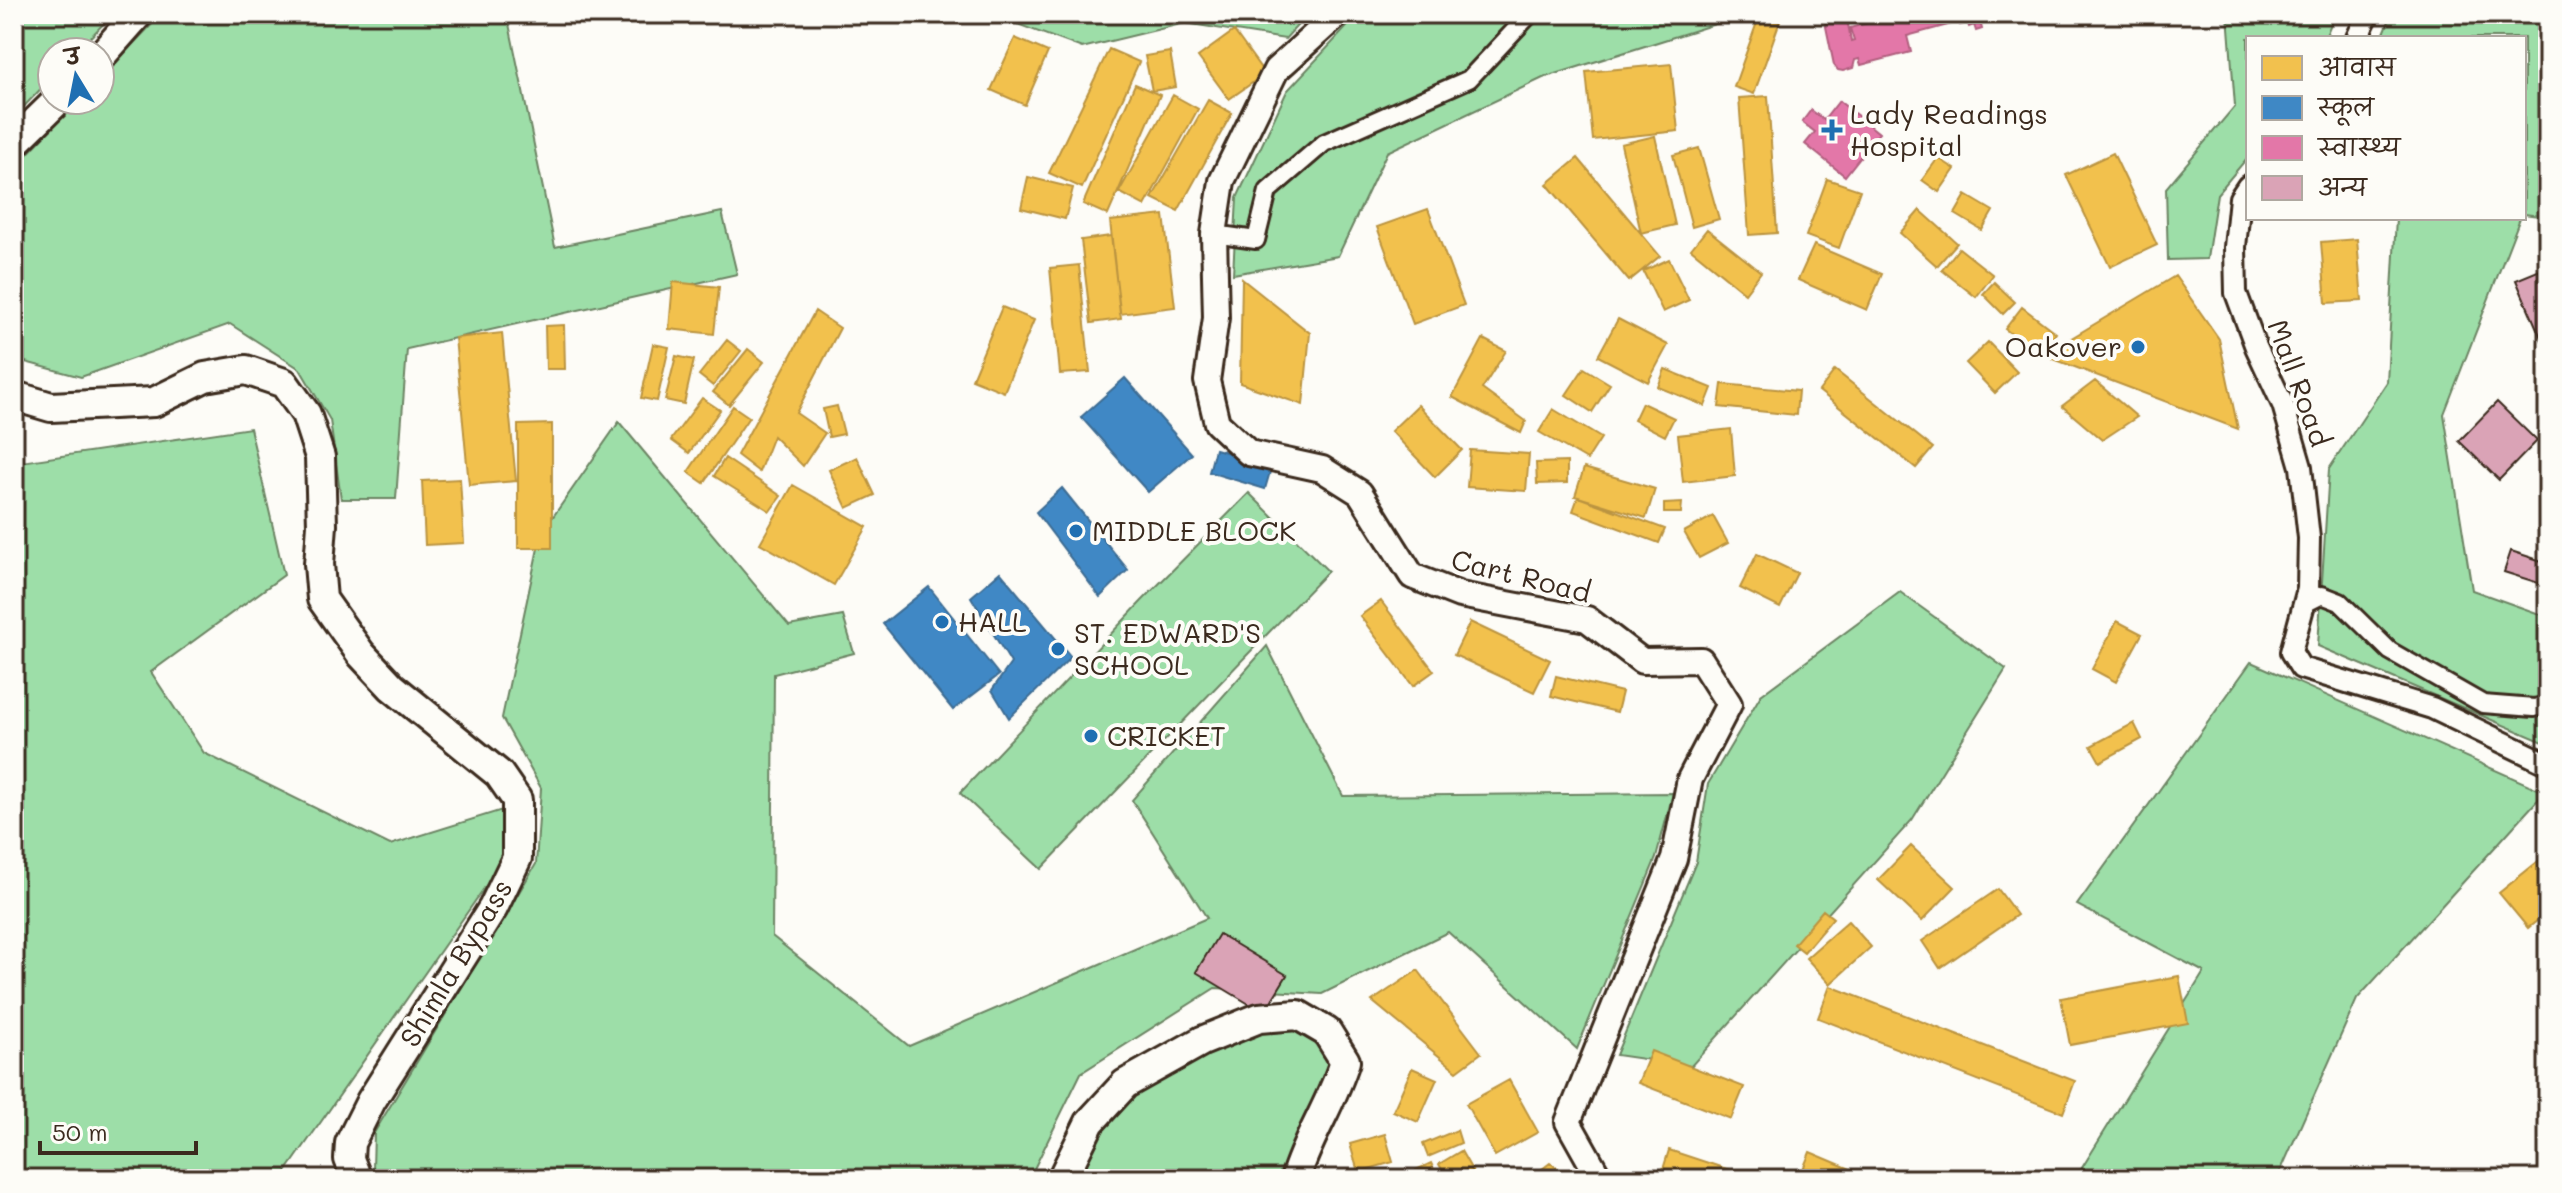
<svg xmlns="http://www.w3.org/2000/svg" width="2562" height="1193" font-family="Mali,'Playpen Sans Deva',sans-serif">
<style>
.green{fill:#9ddea8;stroke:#6c8463;stroke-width:2}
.homes{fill:#f2c14e;stroke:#bb9440;stroke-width:2}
.schools{fill:#3f88c5;stroke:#3e6c93;stroke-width:2}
.health{fill:#e377a8;stroke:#b1607f;stroke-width:2}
.building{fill:#daa3b6;stroke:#3b2a1e;stroke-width:2}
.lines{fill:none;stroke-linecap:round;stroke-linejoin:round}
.minor-casing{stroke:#3b2a1e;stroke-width:22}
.tertiary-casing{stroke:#3b2a1e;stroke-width:26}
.secondary-casing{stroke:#3b2a1e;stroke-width:30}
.trunk-casing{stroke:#3b2a1e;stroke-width:34}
.minor{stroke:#fdfcf7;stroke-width:16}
.tertiary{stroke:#fdfcf7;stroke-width:20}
.secondary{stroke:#fdfcf7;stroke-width:24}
.trunk{stroke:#fdfcf7;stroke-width:28}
.poi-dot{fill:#1f6fb2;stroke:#fdfcf7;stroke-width:3}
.labels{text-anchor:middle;stroke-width:8;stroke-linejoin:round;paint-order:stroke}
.poi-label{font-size:28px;fill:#3b2a1e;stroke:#fdfcf7;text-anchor:start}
.street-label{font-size:28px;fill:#3b2a1e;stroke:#fdfcf7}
</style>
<rect width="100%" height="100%" fill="#fdfcf7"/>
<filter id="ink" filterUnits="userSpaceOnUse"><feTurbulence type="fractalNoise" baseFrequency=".0125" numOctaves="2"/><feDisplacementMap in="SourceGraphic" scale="16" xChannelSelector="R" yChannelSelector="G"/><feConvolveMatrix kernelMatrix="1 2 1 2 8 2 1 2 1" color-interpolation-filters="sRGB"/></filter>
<g filter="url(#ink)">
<!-- green -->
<path class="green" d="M14,14H113L76,52H52V77L14,117Z
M162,14H507L555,247L722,212L737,274L407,349L396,499H341L330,420L300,369L230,324L81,377L14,359V168L79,100H100V78Z
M990,14H1308L1285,39L1185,23L1082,48Z
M1359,14H1747L1543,78L1387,152L1338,256L1233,274L1237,198L1287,91Z
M2228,14H2335L2325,38H2248V157L2217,194L2207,259L2168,260L2166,188L2235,106Z
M2392,14H2548V217L2524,214V38H2382Z
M2396,218H2520L2444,414L2472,590L2548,617V744L2318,646L2329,469L2387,382Z
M619,422L789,626L843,616L854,653L774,674L772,936L909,1046L1207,918L1132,800L1267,646L1343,796L1673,793L1656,858L1577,1049L1448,932L1322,994L1215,988L1081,1073L1029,1179H386L373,1169L374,1133L536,864L541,788L502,718L541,534Z
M250,428L284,575L151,672L204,753L390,845L502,810L501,864L281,1179H14V463Z
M1249,493L1328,571L1041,869L960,793L1142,601Z
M1900,592L2006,669L1912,820L1691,1066L1616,1055L1696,862L1708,784L1761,695Z
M2251,662L2545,792L2357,999L2277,1179H2075L2204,972L2077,905Z
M1262,1024C1305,1025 1314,1026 1336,1065L1287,1179H1071L1098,1126L1131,1091Z"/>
<!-- homes -->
<path class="homes" d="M1760,14L1781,18L1754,94L1734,87Z
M1234,31L1265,74L1229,99L1198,57Z
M1015,38L1048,52L1025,105L991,90Z
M1109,49L1139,62L1082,188L1049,173Z
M1170,52L1176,87L1152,91L1145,56Z
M1671,64L1678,131L1593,140L1586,72Z
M1135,84L1160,95L1108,215L1083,204Z
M1173,95L1198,109L1145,206L1119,192Z
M1768,96L1777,233L1749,235L1739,98Z
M1208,100L1232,113L1178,211L1152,198Z
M1655,136L1675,225L1641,233L1621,144Z
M1699,148L1719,219L1692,227L1673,155Z
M2113,153L2157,245L2110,267L2066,175Z
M1578,158L1660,256L1629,281L1547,184Z
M1938,158L1955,169L1939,192L1922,180Z
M1028,177L1073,188L1065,219L1021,208Z
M1827,179L1860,190L1839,248L1806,236Z
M1966,195L1993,211L1982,230L1955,214Z
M1428,209L1464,305L1413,324L1377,227Z
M1920,210L1957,243L1937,266L1900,233Z
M1164,215L1175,307L1120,314L1110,221Z
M1707,229L1761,272L1745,293L1691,249Z
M1111,236L1121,319L1091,323L1081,240Z
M2357,239L2362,301L2326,303L2321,242Z
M1814,245L1882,274L1867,310L1798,280Z
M1959,248L1993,275L1976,297L1942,270Z
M1669,259L1689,300L1663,312L1643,271Z
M1079,265L1090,372L1060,374L1050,268Z
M2175,276L2219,339L2238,429L2043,355Z
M1242,279L1310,333L1303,405L1240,383Z
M673,282L719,287L714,334L669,329Z
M1994,282L2015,302L2003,314L1983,294Z
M1002,307L1034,320L1004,392L972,379Z
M2022,307L2056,333L2039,355L2005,329Z
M815,311L840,328L796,413L825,433L803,466L773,436L759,472L737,455Z
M1618,319L1668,345L1648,382L1598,356Z
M564,325L565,369H546L545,326Z
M502,333L516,481L469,485L455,338Z
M1483,339L1506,351L1482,389L1526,421L1521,433L1452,397Z
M727,340L741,351L713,386L699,375Z
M1988,342L2017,372L1995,393L1966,363Z
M653,344L669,347L657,401L641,398Z
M748,349L764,362L729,405L713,392Z
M676,356L694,360L684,404L665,400Z
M1584,368L1610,384L1592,412L1566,395Z
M1665,369L1712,388L1705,406L1658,387Z
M1835,370L1933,448L1916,468L1819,391Z
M2095,381L2137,417L2102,440L2062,406Z
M1722,384L1798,391L1796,415L1719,407Z
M702,398L720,410L689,453L671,440Z
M1642,403L1674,418L1665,436L1634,420Z
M1418,405L1462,450L1435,477L1391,431Z
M733,406L749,417L704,483L688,472Z
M837,406L844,434L829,437L823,409Z
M1553,409L1601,438L1587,460L1539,432Z
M552,424V548H518V425Z
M1731,429L1735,476L1683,482L1678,435Z
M1470,450L1529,454L1526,491L1467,487Z
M857,457L875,495L847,508L829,470Z
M725,458L781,496L770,511L714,476Z
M1567,462V483L1537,484L1536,463Z
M1584,468L1655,489L1646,518L1575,496Z
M460,479L464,543L425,545L422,481Z
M793,485L867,527L834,585L760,543Z
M1578,497L1665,529L1659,543L1573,511Z
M1682,503L1681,513H1664V504Z
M1713,516L1728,543L1699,558L1684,532Z
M1757,554L1797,573L1780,608L1740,588Z
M1381,601L1434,671L1413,686L1360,616Z
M2117,621L2142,634L2116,682L2092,669Z
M1470,622L1550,660L1534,692L1454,655Z
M1556,676L1622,692L1617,712L1551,696Z
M2134,723L2142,739L2100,762L2091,746Z
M1911,846L1955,887L1922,921L1878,880Z
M2541,859L2548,868V912L2528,928L2499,893Z
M1998,889L2017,915L1940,968L1922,941Z
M1823,910L1833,918L1804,952L1794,944Z
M1848,921L1871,947L1830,984L1806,958Z
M1418,970L1481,1053L1457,1071L1372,1001Z
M2179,976L2188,1023L2070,1045L2061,998Z
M1830,986L2075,1081L2063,1113L1818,1018Z
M1651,1051L1744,1087L1731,1119L1638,1083Z
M1412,1068L1437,1079L1418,1122L1393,1111Z
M1509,1080L1538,1132L1495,1156L1466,1104Z
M1457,1130L1461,1143L1428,1157L1423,1144Z
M1385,1134L1393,1162L1358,1172L1350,1144Z
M1669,1150L1736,1172L1733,1179H1669L1661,1176Z
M1461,1151L1477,1179H1447L1439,1164Z
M1810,1152L1874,1179H1799Z
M1431,1163L1438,1179H1420L1416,1170Z
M1550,1163L1573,1179H1529Z"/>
<!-- schools -->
<path class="schools" d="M1125,378L1192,454L1148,492L1081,417Z
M1215,449L1272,465L1265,489L1209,472Z
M1062,488L1128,570L1100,597L1036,512Z
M1000,572L1071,657L1009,718L992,690L1011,663L971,597Z
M929,587L999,675L953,710L883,624Z"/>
<!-- health -->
<path class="health" d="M1829,14H1843L1847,18L1851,42L1854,41L1850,28L1900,14H1978L1982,29L1976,31L1974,25L1969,27L1968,23L1960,25L1959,22L1907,36L1911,52L1861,65L1859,59L1855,60L1853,68L1843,71L1838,70L1834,65L1825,22Z
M1839,101L1879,133L1845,176L1805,144L1815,132L1802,122L1811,110L1824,120Z"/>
<!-- building -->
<path class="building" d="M2545,268L2548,275V354L2516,280Z
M2497,402L2537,441L2499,480L2459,441Z
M2511,551L2548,563V586L2504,572Z
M1219,934L1287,975L1264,1013L1196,972Z"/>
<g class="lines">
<!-- minor casing -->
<g class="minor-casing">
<path id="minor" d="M1214,234L1256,240L1268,191L1324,143L1469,79L1530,14
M2304,604L2322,595L2340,602L2390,651L2483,704L2534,708L2548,705"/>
</g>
<!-- tertiary casing -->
<g class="tertiary-casing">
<path id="tertiary" d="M2357,38L2368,14
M2248,186L2240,198L2235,247L2236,293L2256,347L2283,405L2301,467L2309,538L2308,589L2291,652L2301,668L2432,708L2548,764"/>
</g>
<!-- secondary casing -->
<g class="secondary-casing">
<path id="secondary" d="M1338,14L1276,70L1222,181L1214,234L1216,318L1207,381L1217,423L1249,453L1322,469L1360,493L1412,576L1460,595L1587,619L1642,661L1701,660L1729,704L1690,779L1674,859L1568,1122L1600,1179"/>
</g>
<!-- trunk casing -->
<g class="trunk-casing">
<path id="trunk" d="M100,57L138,14
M14,143L58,100
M14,396L51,407L154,402L205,377L246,370L284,383L306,414L320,457L322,525L319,564L322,599L361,654L392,687L499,774L517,800V858L493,908L371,1101L350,1143L349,1159L357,1179
M1062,1179L1090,1122L1125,1084L1202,1041L1259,1018L1298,1015L1327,1032L1345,1061C1332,1103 1307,1138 1295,1179"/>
</g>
<!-- minor -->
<use href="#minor" class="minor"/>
<!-- tertiary -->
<use href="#tertiary" class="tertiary"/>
<!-- secondary -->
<use href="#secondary" class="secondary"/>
<!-- trunk -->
<use href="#trunk" class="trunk"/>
</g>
</g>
<!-- markers -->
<g class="poi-dot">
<path d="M1828 118h8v8h8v8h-8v8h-8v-8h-8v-8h8z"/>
<circle cx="2138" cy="347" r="8"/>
<circle cx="1076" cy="531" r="8"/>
<circle cx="942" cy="622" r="8"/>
<circle cx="1058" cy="649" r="8"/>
<circle cx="1091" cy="736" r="8"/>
</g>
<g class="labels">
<!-- poi labels -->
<g class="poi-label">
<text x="1850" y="124">Lady Readings<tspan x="1850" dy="32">Hospital</tspan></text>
<text x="2122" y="357" text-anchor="end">Oakover</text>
<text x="1092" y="541">MIDDLE BLOCK</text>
<text x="958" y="632">HALL</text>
<text x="1074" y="643">ST. EDWARD'S<tspan x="1074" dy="32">SCHOOL</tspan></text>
<text x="1107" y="746">CRICKET</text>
</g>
<!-- street labels -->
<g class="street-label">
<text transform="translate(2299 383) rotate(70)" y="10">Mall Road</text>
<text transform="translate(1521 576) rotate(14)" y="10">Cart Road</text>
<text transform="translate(456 963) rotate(-59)" y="10">Shimla Bypass</text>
</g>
</g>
<!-- margin -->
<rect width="2562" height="1193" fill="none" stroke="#fdfcf7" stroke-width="48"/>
<rect x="24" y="24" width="2514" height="1145" fill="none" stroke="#3b2a1e" stroke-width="3" filter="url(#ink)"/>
<!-- legend -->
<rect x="2246" y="36" width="280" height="184" fill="#fdfcf7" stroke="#afa8a0" stroke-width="2"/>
<rect x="2262" y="56" width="40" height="24" fill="#f2c14e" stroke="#afa8a0" stroke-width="2"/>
<text x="2318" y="76" font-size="24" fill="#3b2a1e">आवास</text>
<rect x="2262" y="96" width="40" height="24" fill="#3f88c5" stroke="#afa8a0" stroke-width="2"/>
<text x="2318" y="116" font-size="24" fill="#3b2a1e">स्कूल</text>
<rect x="2262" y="136" width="40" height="24" fill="#e377a8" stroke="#afa8a0" stroke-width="2"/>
<text x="2318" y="156" font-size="24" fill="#3b2a1e">स्वास्थ्य</text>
<rect x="2262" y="176" width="40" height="24" fill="#daa3b6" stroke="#afa8a0" stroke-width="2"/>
<text x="2318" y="196" font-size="24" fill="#3b2a1e">अन्य</text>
<!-- north arrow -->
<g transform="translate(76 76) rotate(350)"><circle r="38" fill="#fdfcf7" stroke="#afa8a0" stroke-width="2"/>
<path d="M0-6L14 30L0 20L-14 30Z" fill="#1f6fb2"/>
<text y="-12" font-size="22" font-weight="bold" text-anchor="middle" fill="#3b2a1e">उ</text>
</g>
<!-- scale -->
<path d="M40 1141v12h156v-12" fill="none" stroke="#3b2a1e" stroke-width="4"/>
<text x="52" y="1141" font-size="24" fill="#3b2a1e" stroke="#fdfcf7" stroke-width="6" paint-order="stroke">50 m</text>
</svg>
